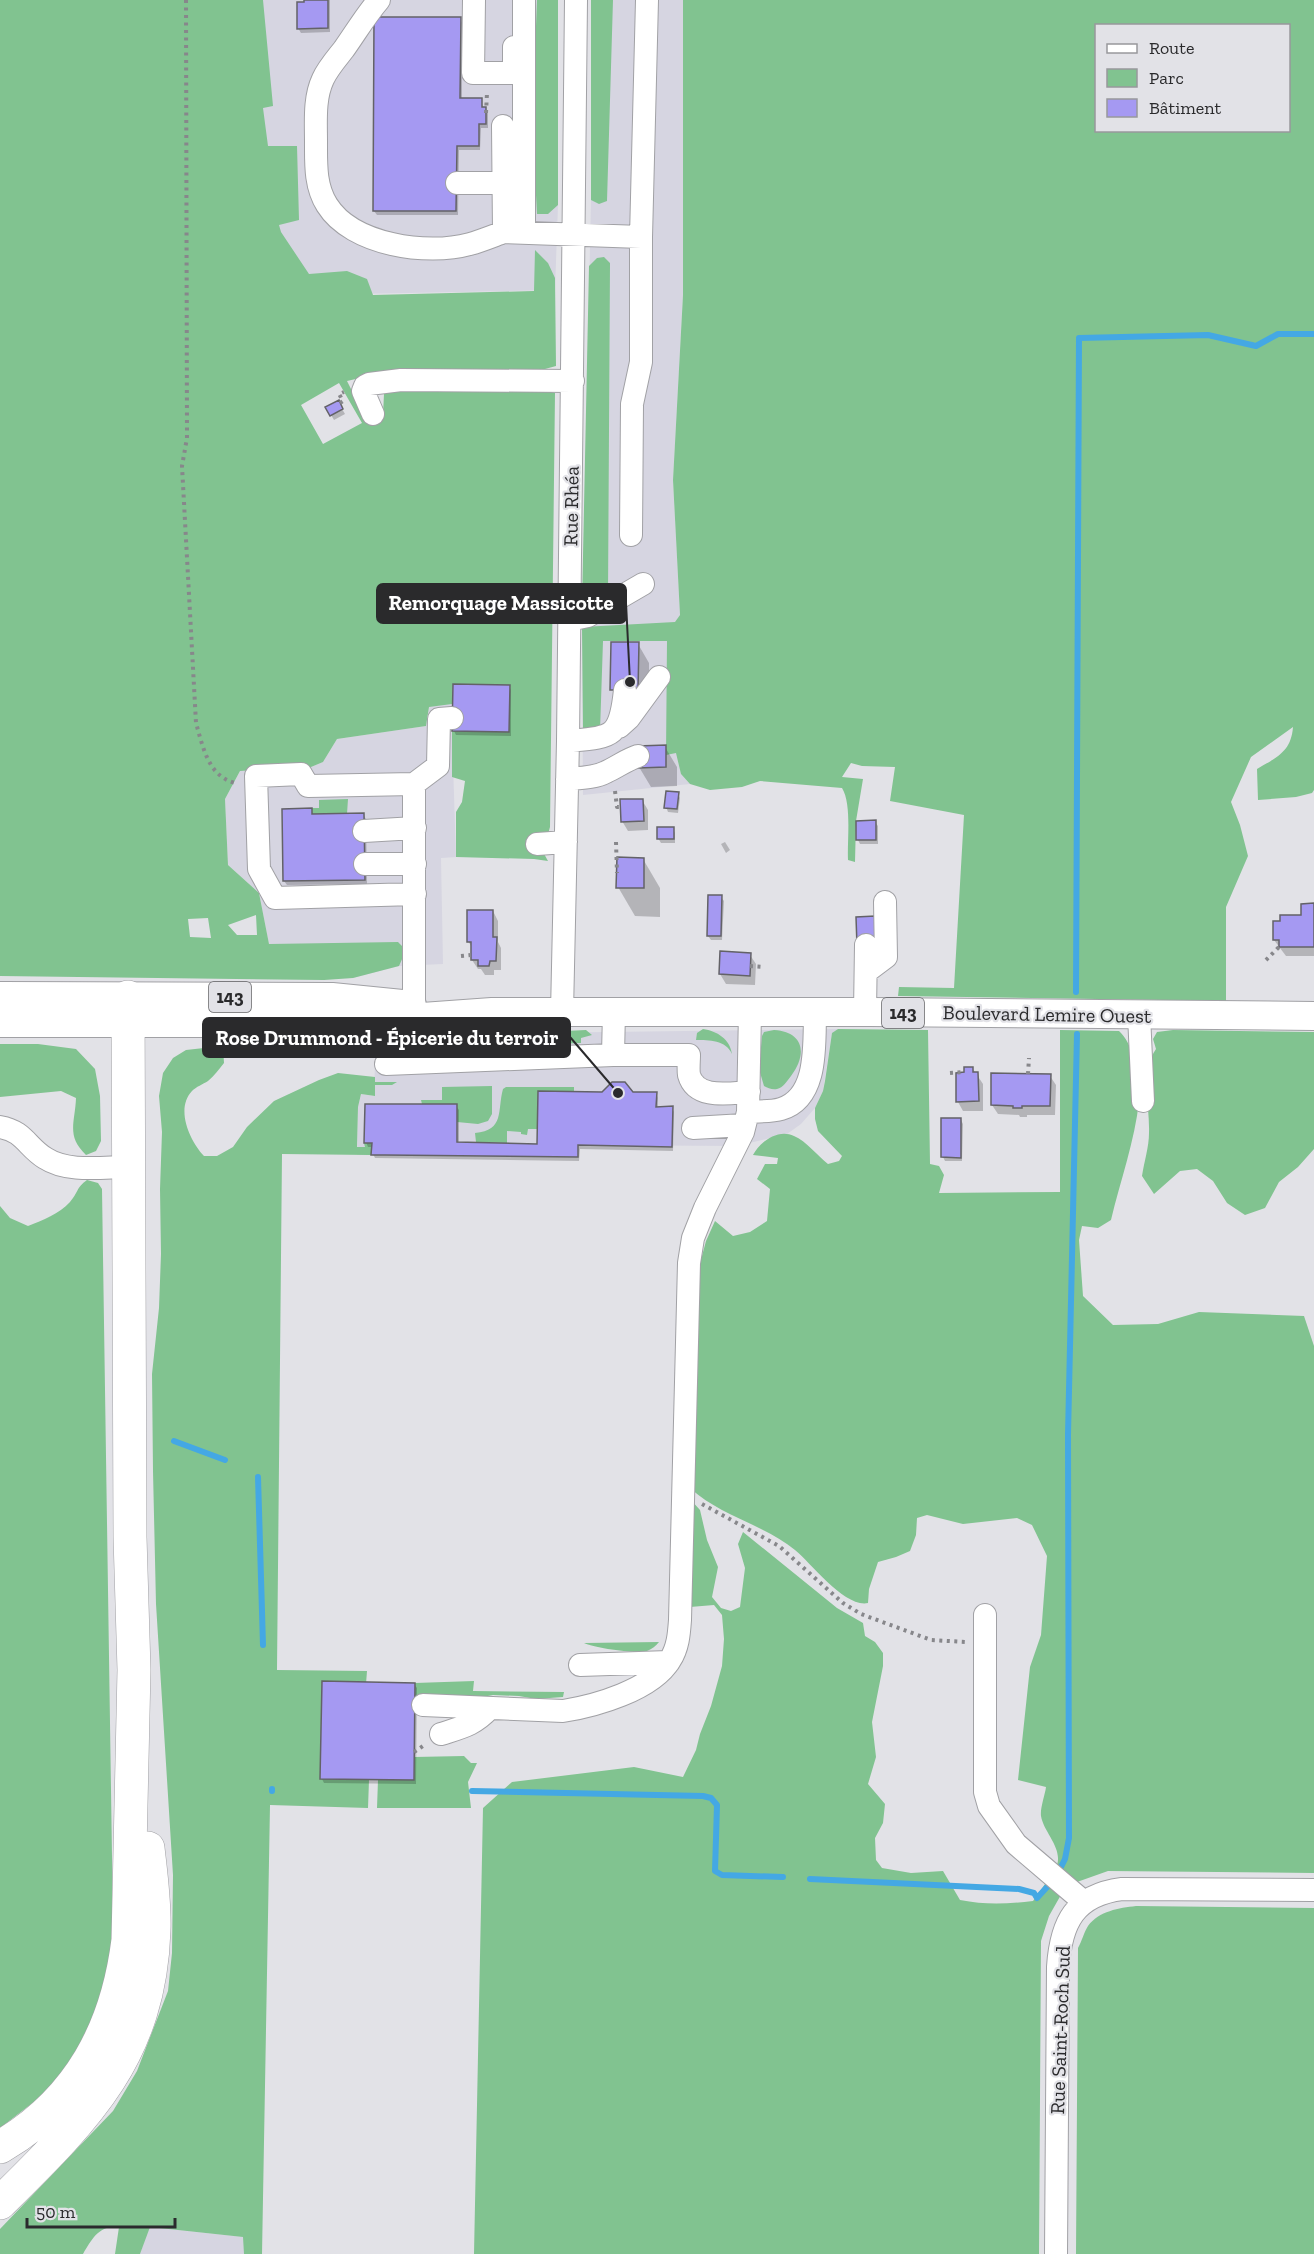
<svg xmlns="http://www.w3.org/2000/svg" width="1314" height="2254" font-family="'Zilla Slab',serif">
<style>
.built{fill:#d6d5e1}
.green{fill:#81c390;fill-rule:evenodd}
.shadow{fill:#0003}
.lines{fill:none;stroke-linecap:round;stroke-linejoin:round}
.stream{stroke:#44a8e4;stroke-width:6}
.building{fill:#a599f2;stroke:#636267;stroke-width:1.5}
.minor-casing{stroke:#a1a1a5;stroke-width:24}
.major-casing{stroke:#a1a1a5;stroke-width:30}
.highway-casing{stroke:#a1a1a5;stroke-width:34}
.path{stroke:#87878b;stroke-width:4;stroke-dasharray:3 4.5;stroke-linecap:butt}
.minor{stroke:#fff;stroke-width:22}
.major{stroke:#fff;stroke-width:28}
.highway{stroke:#fff;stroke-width:33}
.labels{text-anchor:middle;stroke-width:4.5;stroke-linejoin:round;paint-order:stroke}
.shield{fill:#e2e2e7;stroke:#616164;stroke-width:1.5}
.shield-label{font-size:18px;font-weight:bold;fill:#2a2a2c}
.street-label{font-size:20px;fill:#2a2a2c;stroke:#e2e2e7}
.leader{fill:none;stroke:#2a2a2c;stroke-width:2}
.callout-dot{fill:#2a2a2c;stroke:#e2e2e7;stroke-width:2}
.callout{fill:#2a2a2c;stroke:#2a2a2c;stroke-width:2}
.callout-label{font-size:21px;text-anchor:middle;font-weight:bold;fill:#fff}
</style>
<rect width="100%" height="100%" fill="#e2e2e7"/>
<!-- built -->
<path class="built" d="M221,0H558V205L555,290L306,295L271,234Z
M591,0H683V295L673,480L680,615L673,626L681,774L690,784L583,795L582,627L591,200Z
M453,684L510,685L509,732H452L456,857L441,858L443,964L399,966L353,978L271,979L269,944L259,893L228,865L225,799L240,771L311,767L323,762L337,739L426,726L429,706Z
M838,1029L832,1034L823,1091L815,1108L801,1124L787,1134L737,1146L579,1145L578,1157L357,1155L358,1107L361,1094L374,1096L376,1035Z
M149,2227L244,2237V2254H140Z"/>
<!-- green -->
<path class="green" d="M0,0H263L273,106L263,108L268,146H297L299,220L279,225L281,232L309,274L347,271L367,279L373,295L534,291L535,250L548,263L555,278L556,366L523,375L360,378L347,381L369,425L383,415L384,394L403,387H532L555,393L550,827L543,852L548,861L534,859L456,857V812L462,802L465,781L452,777V731L509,732V685L453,684L452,704L429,707L426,726L337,739L323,762L311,767L240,771L225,799L228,865L259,893L269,944L398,942L403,947V957L399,966L353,978L324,980L0,976ZM339,383L362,423L323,444L301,405ZM256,915L257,935H237L228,925ZM208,918L211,938L190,937L188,919Z
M537,0H558V205L548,214H537L535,176L528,120L529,52L536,26Z
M591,0H613L607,201L599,204L591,200Z
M683,0H1314V790L1312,793L1296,797L1258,800L1257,769C1277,757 1291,752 1293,727L1251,757L1231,802L1240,825L1248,856L1226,907V1001L898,996L899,987L954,988L964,815L890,801L895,767L862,766L851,763L842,777L863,779L856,821L855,862L848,860C847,841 852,804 842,788L760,781L742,787L710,790L690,784L681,774L676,753L666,755L667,641H603L600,731L583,730L582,627L675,622L680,615L673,480L683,295ZM1096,26H1288V130H1096Z
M604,257L610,263L608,596L602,604H582L589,266L597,258Z
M348,799L347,814H312V808H319V800Z
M703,1029C717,1031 730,1039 732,1054C726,1040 709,1040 696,1040L697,1033Z
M838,1029L928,1030L930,1164L939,1166L944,1175L939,1193L1060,1192V1030L1119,1031C1134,1044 1141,1082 1139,1101C1135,1140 1120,1182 1111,1220L1098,1228L1082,1226L1079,1240L1083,1296L1113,1325L1158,1324L1199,1312L1304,1316L1314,1346V1873L1108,1871L1077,1882L1055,1870C1066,1850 1044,1834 1041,1816C1040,1808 1045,1795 1046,1787L1018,1780L1030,1667L1041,1635L1047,1556L1032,1525L1017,1518L963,1524L927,1515L917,1518L916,1535L910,1551L896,1557L878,1562L869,1589L868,1603C845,1608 812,1564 795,1550C765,1525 721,1516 691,1489L698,1271L706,1241L715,1221L733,1236L750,1232L767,1221L770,1189L757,1179L765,1164H777L778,1158L753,1155C760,1142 778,1128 794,1136C806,1141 818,1156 828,1164L839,1161L842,1156L818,1131L815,1119V1108L823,1091L825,1081L832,1033Z
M586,1030L592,1035L581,1038V1043L450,1049L442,1048L434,1045L433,1040L436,1037Z
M774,1030C805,1032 807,1055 791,1076C787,1081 783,1088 777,1089C772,1090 768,1088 764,1086L759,1069L762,1036L764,1032Z
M1173,1030L1314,1032V1149L1298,1167L1279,1182L1265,1208L1245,1215L1227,1203L1213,1181L1197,1169L1180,1171L1154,1194L1142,1176C1144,1162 1149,1147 1149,1133C1150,1107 1140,1072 1156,1049L1153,1039L1157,1032Z
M0,1044H38L76,1049L95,1069L100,1096L101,1141L96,1151L86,1155C66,1136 75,1123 76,1098L61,1091L0,1097Z
M204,1048H223L224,1063C219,1069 214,1076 208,1081C203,1084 196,1087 192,1091C175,1109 190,1141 204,1156H217L233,1147L247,1127L274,1101L319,1080L338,1073L375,1077V1082H397L392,1085H375V1096L361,1094L358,1107L357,1147H365L364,1143H372L371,1155L282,1154L277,1670L367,1671L366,1684L322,1682L320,1779L369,1780L368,1808L270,1805L262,2254H244L243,2237L150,2227L140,2254H115L119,2227C99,2225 92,2239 83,2254H0V2229L113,2111L137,2071L168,1991L172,1953L173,1875L156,1604L153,1471L152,1374L159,1308L161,1254L160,1189L162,1132L159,1096L163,1073L173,1058L186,1050Z
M492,1086V1114L488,1121L478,1124L457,1122V1104H422L421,1100H442V1087Z
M506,1087H574V1092L538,1091L537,1129H528L527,1135L521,1134V1132L507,1131V1143L476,1142L475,1133C505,1130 497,1111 503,1089Z
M87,1180L98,1183L102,1189L113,1923L109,1971L94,2020L70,2065L39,2098L0,2128V1206L10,1218L28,1226C43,1220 59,1214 70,1202C78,1193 76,1188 87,1180Z
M691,1500L700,1510L707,1540L718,1567L712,1597L721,1608L731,1611L740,1607L745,1568L738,1544L743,1532L837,1608L863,1623L865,1636L875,1642L883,1653V1666L872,1722L876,1757L868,1784L885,1804L883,1823L875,1838L876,1860L882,1868L911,1873L943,1871L960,1900C985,1905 1007,1904 1033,1901L1050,1877L1062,1893L1049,1916L1041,1941L1039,2254H474L483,1808L512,1782L634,1767L683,1777L696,1750L700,1734L711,1706L722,1666L724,1639L722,1615L714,1605L690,1607Z
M659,1642C656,1646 652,1649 647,1651C636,1654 594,1648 584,1643Z
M474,1681L473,1691L564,1692L563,1697L536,1699L519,1696L493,1695L472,1699L415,1696V1683Z
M464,1756L471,1763H477L468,1782L471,1808H377L378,1780H414V1757Z
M1136,1906L1314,1908V2254H1076L1078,1948C1082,1941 1084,1932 1088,1926C1099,1911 1119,1908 1136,1906Z"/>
<!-- shadow -->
<path class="shadow" d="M305,0H330V32L301,33L298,28Z
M460,18L462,23V99H481L483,109L488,113V128H481L480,150H459L458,215H377L374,211Z
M338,402L345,414L334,420L327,408Z
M638,644L649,663V709H623L612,689Z
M509,686L511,690V736L456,735L454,731Z
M665,747L677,767V786L651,787L639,767Z
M678,794L680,798L678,813L668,812L666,807Z
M642,800L648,810V830L628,831L622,821Z
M283,810H311L313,814L363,815L366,819L367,884L287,885L284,881Z
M875,822L878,826V844H860L858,840Z
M673,829L675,833V843H661L658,838Z
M725,842L730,850L726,853L721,844Z
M643,859L660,888V917L635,916L618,887Z
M721,897L724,901L722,940H711L708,936Z
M1314,905V956H1286L1274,940Z
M493,911L498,921V942L501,948V970H494V975H485L481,969H478L472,960L473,949L468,941Z
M750,955L756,964L755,985L726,984L720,974Z
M973,1069L983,1084V1111H963L958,1102L965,1074Z
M1050,1076L1056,1085L1055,1115H1027V1117H1020L1019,1115L998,1114L992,1105Z
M656,1093L658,1098V1108H672L674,1112L673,1151L580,1149L579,1161L375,1158L373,1154L374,1147H368L366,1142L456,1106L459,1110V1144L538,1145Z
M961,1120L963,1124L962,1161H945L943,1157Z
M414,1684L417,1688L416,1784L324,1783L322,1779Z"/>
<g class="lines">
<!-- stream -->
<path class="stream" d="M1076,992L1079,338L1208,335L1256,346L1278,334H1314
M174,1441L225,1460
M258,1477L263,1645
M272,1789V1791
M472,1791L703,1796L711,1798L717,1805L715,1871L722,1875L783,1877
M1061,1867L1065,1859L1069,1838L1068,1435L1077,1034
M810,1879L1019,1889L1034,1893L1037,1898L1048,1886"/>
</g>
<!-- building -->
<path class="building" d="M304,0H328V28L297,29V2H304Z
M374,17H461L460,98H482V107H486V124H479V146H457L456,211H373Z
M339,400L343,409L330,416L325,407Z
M611,642H639L638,690H610Z
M453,684L510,685L509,732L452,731Z
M666,745V767L638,768V746Z
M666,791L679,792L677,809L664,808Z
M620,799H643L644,821L621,822Z
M312,808V814L364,813L365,880L283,881L282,809Z
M876,820V840H856V821Z
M657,827H674V839H657Z
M617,857L644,858V888H616Z
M708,895H722L721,936H707Z
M1314,903V947H1279V940H1273V921H1280V915H1301V904Z
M467,910H493V937H497L496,961H490L489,966H478V960H471V942H467Z
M875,916L876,945L857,946L856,917Z
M720,951L751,953L750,976L719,974Z
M964,1067H973V1072H978L979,1101L956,1102V1073L964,1072Z
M991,1073L1051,1074L1050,1106H1022V1108H1013V1106L991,1105Z
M612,1082H625L633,1092H657L656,1107L673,1106L672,1147L578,1145V1157L385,1155H371L372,1143H364L365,1104H457V1142L537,1144L538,1091L602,1092Z
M941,1118H961V1158L941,1157Z
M322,1681L415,1683L414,1780L320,1779Z"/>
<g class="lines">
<!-- minor casing -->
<g class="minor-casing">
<path id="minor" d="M379,0C366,15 356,32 344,49C337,58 328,68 323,79C314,98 316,121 316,142C316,164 315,186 327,205C352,245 427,256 470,244C481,241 493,236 504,232
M474,0L473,73H514V47
M503,126L504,232L641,237L647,0
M457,183H504
M524,232V0
M373,414L363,391L365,386L369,384L401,380L573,381
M631,535L632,404L641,362V237
M569,620L588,616L643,584
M619,727L629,718L659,677
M568,741C613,737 620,738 625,690
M567,779C580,778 595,778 606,772C617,767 626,760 638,756
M414,784L438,766L439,719L452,718
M364,831L415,828
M537,844L566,842
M365,864H415
M415,894L275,898L259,869L256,776L301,774L308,786L414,784V1005L417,1063
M866,972L886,957L885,902
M562,1012L568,741L576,0
M865,1012L866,945
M1139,1015L1143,1101
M613,1055H689C689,1061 688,1069 689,1075C696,1100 730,1093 749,1092
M386,1064L613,1055L614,1012
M748,1112C759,1111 771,1112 781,1109C819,1098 814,1042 815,1012
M0,1127C24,1131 27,1147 45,1158C68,1173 103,1167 129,1167
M693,1128L744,1125
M985,1615V1792L989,1806L1016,1844L1084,1902
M580,1665L669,1662
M423,1705L563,1711C595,1706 652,1690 670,1660C678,1648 679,1634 680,1620L689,1263L693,1238L705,1208L743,1132L748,1112L750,1012
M441,1734C463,1727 474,1725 490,1708
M1056,2254L1058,1967C1061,1922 1075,1895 1122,1889L1314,1890"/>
</g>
<!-- major casing -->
<g class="major-casing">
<path id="major" d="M0,996L332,997L412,1005
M0,1023H339L492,1012H871L1314,1016"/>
</g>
<!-- highway casing -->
<g class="highway-casing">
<path id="highway" d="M0,2147C79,2101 117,2029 128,1940L134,1670L130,1537L128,997
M0,2203C85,2119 150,2057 154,1930C155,1903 151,1875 148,1848"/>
</g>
<!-- path -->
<path class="path" d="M186,0L187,438L182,466L196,723C203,747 208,776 235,783
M486,113L487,93
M340,403L343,401L339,394L344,392
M615,791L617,807H620
M616,842L617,873
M461,956L471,955
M1266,960L1279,947
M750,966L764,967
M950,1073L964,1072
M1028,1074L1029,1058
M702,1504L779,1546L843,1603L861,1614L931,1640L966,1642
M414,1752L426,1744"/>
<!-- minor -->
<use href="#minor" class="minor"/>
<!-- major -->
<use href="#major" class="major"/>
<!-- highway -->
<use href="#highway" class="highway"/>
</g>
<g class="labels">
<!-- shield labels -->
<g class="shield">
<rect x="209" y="982" width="42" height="30" rx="4.5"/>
<rect x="882" y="998" width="42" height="30" rx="4.5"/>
</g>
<g class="shield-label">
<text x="230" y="1003">143</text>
<text x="903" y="1019">143</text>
</g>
<!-- street labels -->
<g class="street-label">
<text transform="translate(571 506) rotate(-89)" y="7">Rue Rhéa</text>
<text transform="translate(1047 1014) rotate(1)" y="7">Boulevard Lemire Ouest</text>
<text transform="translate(1060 2030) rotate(-88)" y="7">Rue Saint-Roch Sud</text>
</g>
</g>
<!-- callouts -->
<path class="leader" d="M630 682L626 603M618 1093L570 1037"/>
<g class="callout-dot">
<circle cx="630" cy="682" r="6"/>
<circle cx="618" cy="1093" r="6"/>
</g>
<g class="callout">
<rect x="377" y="584" width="249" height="39" rx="6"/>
<rect x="203" y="1018" width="367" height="39" rx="6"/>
</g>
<g class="callout-label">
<text x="501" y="610">Remorquage Massicotte</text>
<text x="387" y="1045">Rose Drummond - Épicerie du terroir</text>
</g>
<!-- legend -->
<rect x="1095" y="24" width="195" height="108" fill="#e2e2e7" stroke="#98989c" stroke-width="1.5"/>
<rect x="1107" y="44" width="30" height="9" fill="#ffffff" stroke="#98989c" stroke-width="1.5"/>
<text x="1149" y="54" font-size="18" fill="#2a2a2c">Route</text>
<rect x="1107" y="69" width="30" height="18" fill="#81c390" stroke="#98989c" stroke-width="1.5"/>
<text x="1149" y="84" font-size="18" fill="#2a2a2c">Parc</text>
<rect x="1107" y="99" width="30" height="18" fill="#a599f2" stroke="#98989c" stroke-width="1.5"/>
<text x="1149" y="114" font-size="18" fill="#2a2a2c">Bâtiment</text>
<!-- scale -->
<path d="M27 2218v9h148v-9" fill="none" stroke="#2a2a2c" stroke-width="3"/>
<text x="36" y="2218" font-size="18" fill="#2a2a2c" stroke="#e2e2e7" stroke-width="4.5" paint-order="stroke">50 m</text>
</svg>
